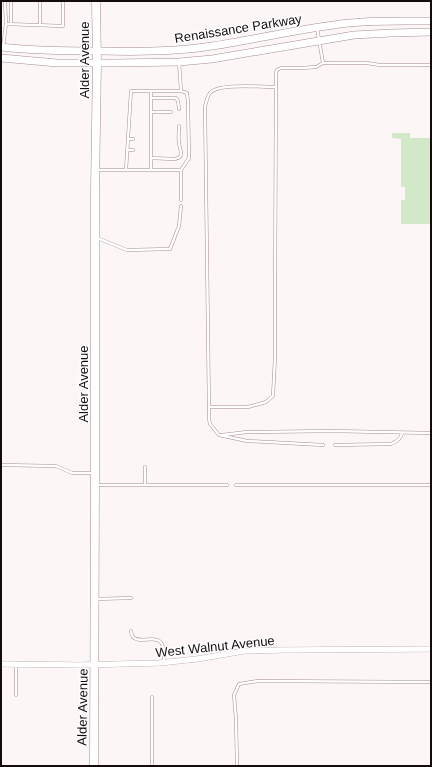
<svg xmlns="http://www.w3.org/2000/svg" width="432" height="767" font-family="Arial,sans-serif">
<style>
.green{fill:#d1e9c6}
.lines{fill:none;stroke-linecap:round;stroke-linejoin:round}
.service-casing{stroke:#a68d91;stroke-width:3.5}
.minor-casing{stroke:#a68d91;stroke-width:6}
.tertiary-casing{stroke:#a68d91;stroke-width:8}
.secondary-casing{stroke:#a68d91;stroke-width:9}
.service{stroke:#fff;stroke-width:2.5}
.minor{stroke:#fff;stroke-width:5.5}
.tertiary{stroke:#fff;stroke-width:7}
.secondary{stroke:#fff;stroke-width:8}
.labels{text-anchor:middle;stroke-width:3;stroke-linejoin:round;paint-order:stroke}
.street-label{font-size:13px;fill:#140c0d;stroke:#fff}
</style>
<rect width="100%" height="100%" fill="#fcf6f7"/>
<!-- green -->
<path class="green" d="M392,133H410V138H431V224H401V200H405V187H401V139L392,138Z"/>
<g class="lines">
<!-- service casing -->
<g class="service-casing">
<path id="service" d="M5,1L6,24L63,26V1
M11,24V1
M40,25V1
M317,28L323,63H367L380,65H431
M3,47L6,24
M151,91V170
M151,98H176L178,101L179,109
M151,112H171
M128,139H133
M127,150H133
M151,158L174,159C185,158 180,150 179,143C178,138 179,132 179,126
M98,170H181
M126,170L131,91H181L179,62
M181,200V170L189,158L188,102L187,93L181,91
M97,238L127,250L170,249L179,226L181,206
M209,407L205,107C206,102 207,97 210,93C218,83 263,87 276,87
M222,435L247,432L332,431L431,433
M323,445L247,441L219,435L210,424L209,419V407H248L266,402L273,396L275,357V312L276,72L277,70L281,68H302L316,67L323,63
M335,445L391,444C396,442 401,439 402,433
M1,465L56,466L72,473H93
M96,485H227
M145,485V467
M236,485H431
M95,599L131,598
M131,631C131,632 132,635 133,637C140,645 160,632 163,647C165,651 164,657 164,662
M16,665V695
M152,697V766
M237,766L236,719L234,695L239,684L258,681L431,682"/>
</g>
<!-- minor casing -->
<g class="minor-casing">
<path id="minor" d="M1,664L79,665L159,663L197,659L244,651L283,650L431,649"/>
</g>
<!-- tertiary casing -->
<g class="tertiary-casing">
<path id="tertiary" d="M1,47C34,51 67,51 101,51C138,52 175,52 212,46C258,39 303,28 349,23C376,20 404,21 431,21
M1,58L57,63H114L179,62L212,59L354,35L391,33L431,32"/>
</g>
<!-- secondary casing -->
<g class="secondary-casing">
<path id="secondary" d="M94,766L95,485V190L97,63L96,1"/>
</g>
<!-- service -->
<use href="#service" class="service"/>
<!-- minor -->
<use href="#minor" class="minor"/>
<!-- tertiary -->
<use href="#tertiary" class="tertiary"/>
<!-- secondary -->
<use href="#secondary" class="secondary"/>
</g>
<g class="labels">
<!-- street labels -->
<g class="street-label">
<text transform="translate(238 28) rotate(-9)" y="5">Renaissance Parkway</text>
<text transform="translate(84 60) rotate(-90)" y="5">Alder Avenue</text>
<text transform="translate(83 384) rotate(-90)" y="5">Alder Avenue</text>
<text transform="translate(215 646) rotate(-6)" y="5">West Walnut Avenue</text>
<text transform="translate(82 707) rotate(-89)" y="5">Alder Avenue</text>
</g>
</g>
<!-- border -->
<rect width="432" height="767" fill="none" stroke="#140c0d" stroke-width="4"/>
</svg>
